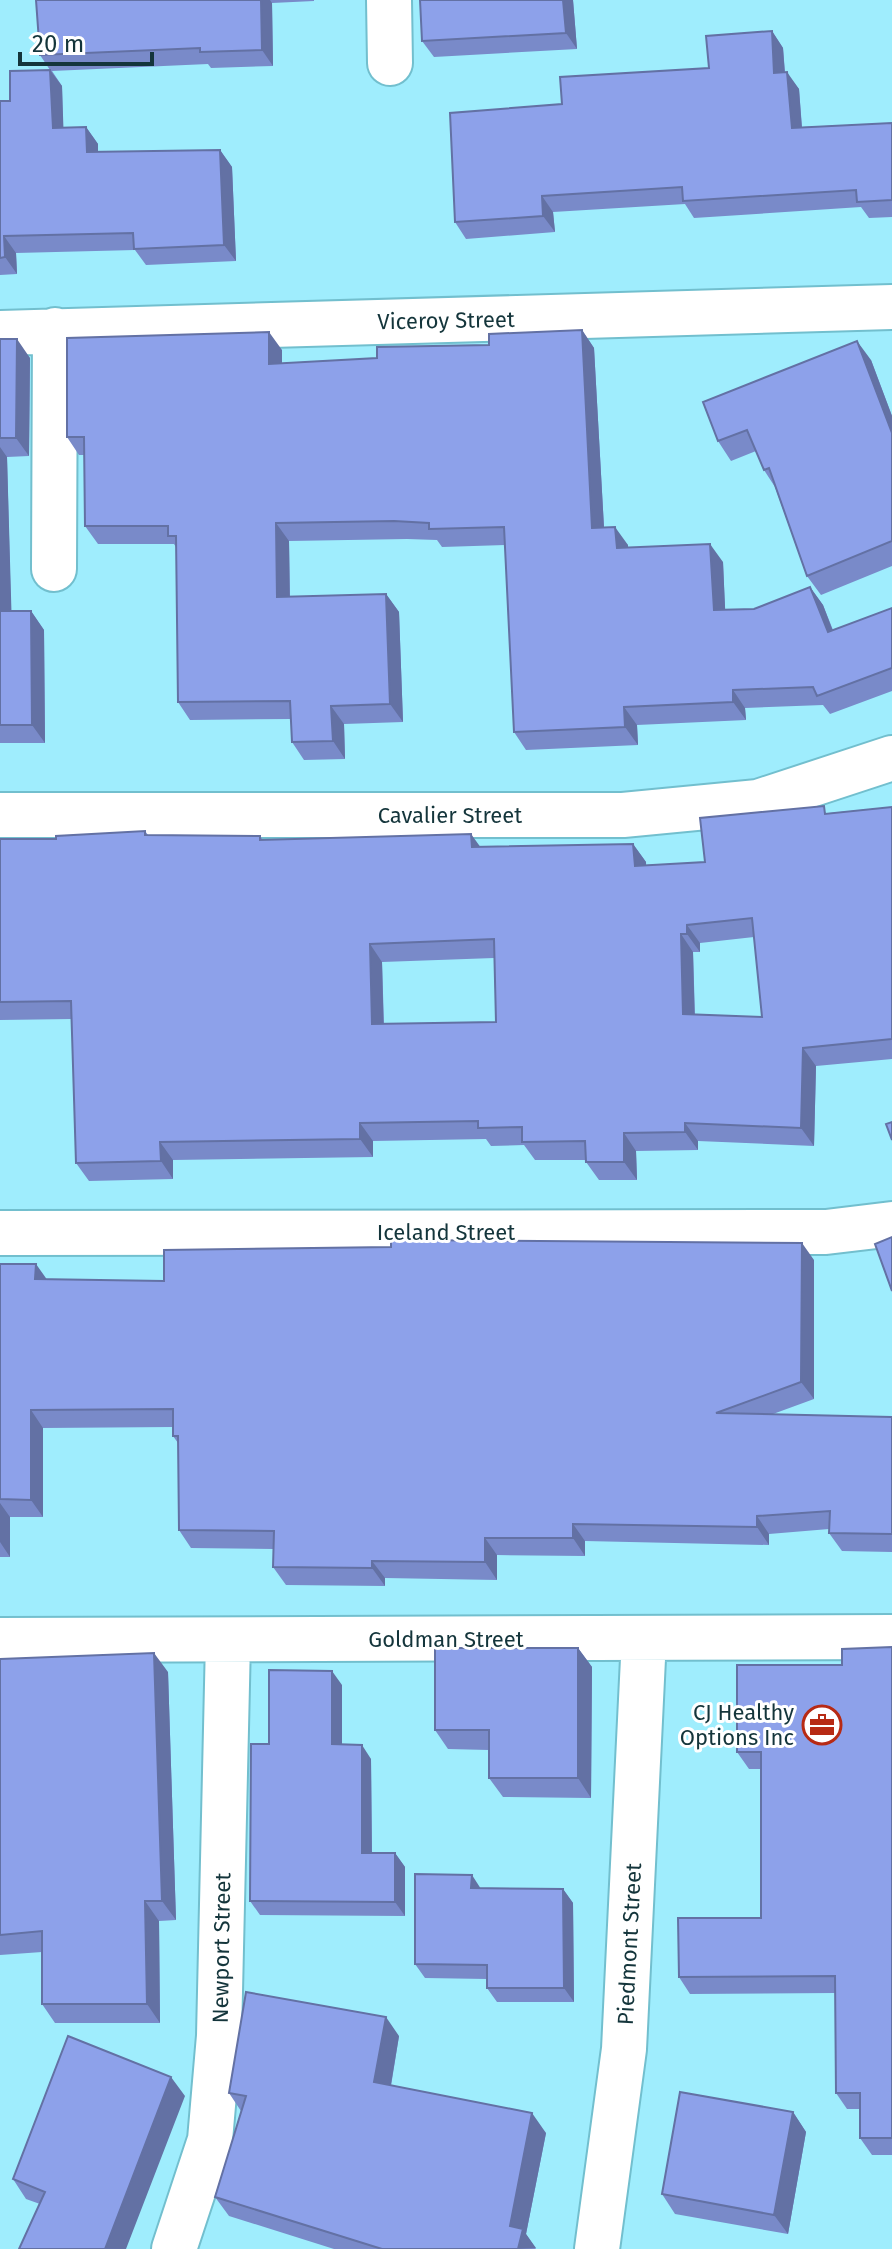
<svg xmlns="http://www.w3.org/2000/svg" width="892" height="2249" font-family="'Fira Sans',sans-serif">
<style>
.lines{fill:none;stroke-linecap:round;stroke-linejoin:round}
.minor-casing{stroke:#72bfce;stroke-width:48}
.minor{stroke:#fff;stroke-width:44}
.wall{fill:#798ac9;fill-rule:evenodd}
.shaded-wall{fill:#6371a4}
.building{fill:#8da1ea;stroke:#6371a4;stroke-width:2;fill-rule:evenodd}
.labels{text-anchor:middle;stroke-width:6;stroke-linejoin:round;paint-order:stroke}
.street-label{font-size:22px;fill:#14353b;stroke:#fff}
.poi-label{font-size:22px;fill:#14353b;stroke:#fff;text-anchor:end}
</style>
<rect width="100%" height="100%" fill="#9fedfd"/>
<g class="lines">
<!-- minor casing -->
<g class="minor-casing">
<path id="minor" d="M389,0L390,63
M0,333L892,307
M54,569L55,330
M0,815H623L758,802L892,758
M0,1233L826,1232L892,1224
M0,1640L892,1637
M174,2249L210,2140L219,2036L228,1641
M597,2249L624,2049L644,1638"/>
</g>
<!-- minor -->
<use href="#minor" class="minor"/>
</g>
<!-- wall -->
<path class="wall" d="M36,0H314V1L272,3L273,66L211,68L208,64L52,71L62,86L63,128L86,127L98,144V152L220,150L232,167L236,261L146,265L135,250L16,253L17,274L0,275V101H10L50,70L40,55Z
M573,0L577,49L434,57L422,41Z
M772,31L783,48L785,72L799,89L802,127L892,123V217L869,218L861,207L694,218L685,204L553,212L555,232L466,239L455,222L562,104L709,68Z
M582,330L594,348L604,527L628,545V547L723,562L725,610L754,609L810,587L823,605L833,630L892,608V691L830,714L823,705L745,708L746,720L637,725L638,745L526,750L514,732L505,545L442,547L437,540L407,539L289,541L290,597L386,594L399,612L403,722L344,724L345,759L304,760L292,742L291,719L190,720L178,702L176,547L174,544H98L85,526L84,455H79L67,437L282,350V363L377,358L489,345Z
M0,339L30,358L29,456L7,457L11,611H31L44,630L45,743H0Z
M871,360L892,416V566L821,595L807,576L775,487L764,470L756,451L731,461L718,441Z
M892,807V1059L816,1066L814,1146L698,1141V1150L636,1151L637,1180H599L586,1162V1160H535L524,1145L491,1146L486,1139L373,1141V1157L173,1160V1179L89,1181L76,1163L72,1019L0,1020V839H56L145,831L148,835L260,836L263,840L480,847L633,844L646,862V865L705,862L829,813ZM754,937L762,1017L695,1015L693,952H700V943ZM494,958L496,1022L384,1024L382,962Z
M814,1260V1399L773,1414L892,1417V1552L842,1551L829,1533V1529L769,1534V1545L585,1541V1556L497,1555V1580L385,1578V1586L286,1585L273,1567L274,1549L191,1548L179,1530L178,1443L173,1436V1427L43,1428V1517H10V1557H0V1264L46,1279L164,1281Z
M892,1647V2155H872L860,2138V2109H847L836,2093L835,1993L690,1994L679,1977L761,1918V1769H749L737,1752L842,1665Z
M578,1648L592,1667L591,1798L503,1797L489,1778V1750L448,1749L435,1730Z
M0,1659L168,1672L176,1920L159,1921L160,2023H55L42,2004V1952L0,1955Z
M342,1685V1745L371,1759L372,1853H395L405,1867V1916L260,1915L250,1901L269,1744Z
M481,1888L563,1889L573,1903L574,2002H497L487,1988V1979L425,1978L415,1964Z
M399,2036L391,2086L546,2133L526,2234L536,2249H334L229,2216L215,2197L241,2111L229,2093Z
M185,2096L40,2204L26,2199L13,2179Z
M793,2112L806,2132L788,2234L675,2214L662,2194Z"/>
<!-- shaded-wall -->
<path class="shaded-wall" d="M261,0H270L272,3L273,66L262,50Z
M563,0H573L577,49L566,33Z
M772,31L783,48L786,90L774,73Z
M50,70L62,86L64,145L53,128Z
M787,72L799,89L803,144L792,128Z
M86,127L98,144V169L87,152Z
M220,150L232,167L236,261L224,245Z
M542,196L553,212L555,232L543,216Z
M4,236L16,253L17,274L5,257Z
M582,330L594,348L605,546L592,528Z
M269,332L282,350V382L269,364Z
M17,339L30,358L29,456L16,438Z
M857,341L871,360L892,416V433Z
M0,447L7,457L12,630L0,613Z
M276,523L289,541L290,615L277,597Z
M615,527L628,545L629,566L617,548Z
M710,544L723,562L726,628L714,610Z
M810,587L823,605L840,650L828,632Z
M386,594L399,612L403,722L390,704Z
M31,611L44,630L45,743L32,725Z
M733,690L745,708L746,720L733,702Z
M331,706L344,724L345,759L333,741Z
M624,707L637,725L638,745L625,727Z
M471,834L484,852L472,847Z
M633,844L646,862L647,884L635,866Z
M687,925L700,943V952L687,934Z
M681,934L693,952L695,1032L683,1014Z
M370,944L382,962L384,1042L372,1024Z
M803,1048L816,1066L814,1146L801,1128Z
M360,1123L373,1141V1157L360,1139Z
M685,1123L698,1141V1150L685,1132Z
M624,1133L636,1151L637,1180L624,1162Z
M160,1142L173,1160V1179L161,1161Z
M802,1243L814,1260V1399L801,1382Z
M36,1264L48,1281L35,1279Z
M31,1410L43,1428V1517L31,1500Z
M0,1503L10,1517V1557L0,1542Z
M757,1516L769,1534V1545L757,1527Z
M573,1524L585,1541V1556L573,1538Z
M485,1538L497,1555V1580L485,1562Z
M372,1561L385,1578V1586L372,1568Z
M578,1648L592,1667L591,1798L578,1778Z
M154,1653L168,1672L176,1920L162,1901Z
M332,1671L342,1685V1759L332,1744Z
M362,1745L371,1759L372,1867L362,1853Z
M395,1853L405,1867V1916L395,1902Z
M472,1875L481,1889L471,1888Z
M563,1889L573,1903L574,2002L564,1988Z
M145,1901L159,1921L160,2023L147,2004Z
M386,2017L399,2036L388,2102L374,2082Z
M171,2077L185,2096L126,2249H105Z
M793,2112L806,2132L788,2234L774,2215Z
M532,2113L546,2133L526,2234L536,2248L518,2249L510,2226Z"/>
<!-- building -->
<path class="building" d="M36,0H261L262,50L200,52V48L40,55Z
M420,0H563L566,33L422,41Z
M772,31L774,73L787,72L792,128L892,123V200L857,202L856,190L683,201L682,187L542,196L543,216L455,222L450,113L562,104L560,77L709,68L706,36Z
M50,70L53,128L86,127L87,152L220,150L224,245L134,249L133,233L4,236L5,257L0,258V101H10V71Z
M582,330L592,528L615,527L617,548L710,544L714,610L754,609L810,587L828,632L892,608V668L817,696L813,687L733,690V702L624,707L625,727L514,732L504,527L429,529V523L394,521L276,523L277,597L386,594L390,704L331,706L333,741L292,742L290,701L178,702L176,536H168V526H85L84,437H67V338L269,332V364L377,358V347L489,345V334Z
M0,339H17L16,438H0Z
M857,341L892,433V541L807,576L769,468L764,470L747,430L718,441L703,402Z
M0,611H31L32,725H0Z
M824,806L825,814L892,807V1039L803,1048L801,1128L685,1123V1132L624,1133V1162H586L585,1141L522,1142V1127L478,1128V1121L360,1123V1139L160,1142L161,1161L76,1163L71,1001L0,1002V839H56V836L145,831V835L260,836V840L471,834L472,847L633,844L635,866L705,862L700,818ZM752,918L762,1017L683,1014L681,934H687V925ZM494,939L496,1022L372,1024L370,944Z
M892,1122V1140L886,1124Z
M892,1237V1291L875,1244Z
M391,1240L802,1243L801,1382L716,1413L892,1417V1534L829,1533L830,1511L757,1516V1527L573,1524V1538H485V1562L372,1561V1568L273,1567L274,1531L179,1530L178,1436H173V1409L31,1410V1500L0,1499V1264H36L35,1279L164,1281V1250L391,1247Z
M892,1647V2138H860V2093H836L835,1976L679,1977L678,1918H761V1752H737V1665H842V1649Z
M435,1648H578V1778H489V1730H435Z
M154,1653L162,1901H145L147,2004H42V1931L0,1935V1659Z
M269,1670L332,1671V1744L362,1745V1853H395V1902L250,1901L251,1744H269Z
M415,1874L472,1875L471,1888L563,1889L564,1988H487V1965L415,1964Z
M246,1992L386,2017L374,2082L532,2113L510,2226L523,2229L518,2249H382L215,2197L246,2096L229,2093Z
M68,2036L171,2077L105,2249H19L45,2192L13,2179Z
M680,2092L793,2112L774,2215L662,2194Z"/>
<!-- icons -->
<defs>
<g id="office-ring" transform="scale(2)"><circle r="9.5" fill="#fff" stroke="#b72a14" stroke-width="1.5"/><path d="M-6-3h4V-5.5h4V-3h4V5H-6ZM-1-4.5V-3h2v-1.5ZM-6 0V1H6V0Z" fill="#b72a14"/></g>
</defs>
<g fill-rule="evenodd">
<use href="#office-ring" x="822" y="1725"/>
</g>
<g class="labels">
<!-- street labels -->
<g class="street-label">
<text transform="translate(446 320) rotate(-1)" y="8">Viceroy Street</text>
<text x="450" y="823">Cavalier Street</text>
<text x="446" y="1240">Iceland Street</text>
<text x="446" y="1647">Goldman Street</text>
<text transform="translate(629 1944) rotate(-87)" y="8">Piedmont Street</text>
<text transform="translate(221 1948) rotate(-89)" y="8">Newport Street</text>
</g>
<!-- poi labels -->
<g class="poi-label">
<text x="794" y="1720">CJ Healthy<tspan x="794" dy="25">Options Inc</tspan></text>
</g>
</g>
<!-- scale -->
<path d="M20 52v12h132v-12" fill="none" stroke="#14353b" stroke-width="4"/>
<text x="32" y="52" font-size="24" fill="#14353b" stroke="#ffffff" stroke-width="6" paint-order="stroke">20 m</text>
</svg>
